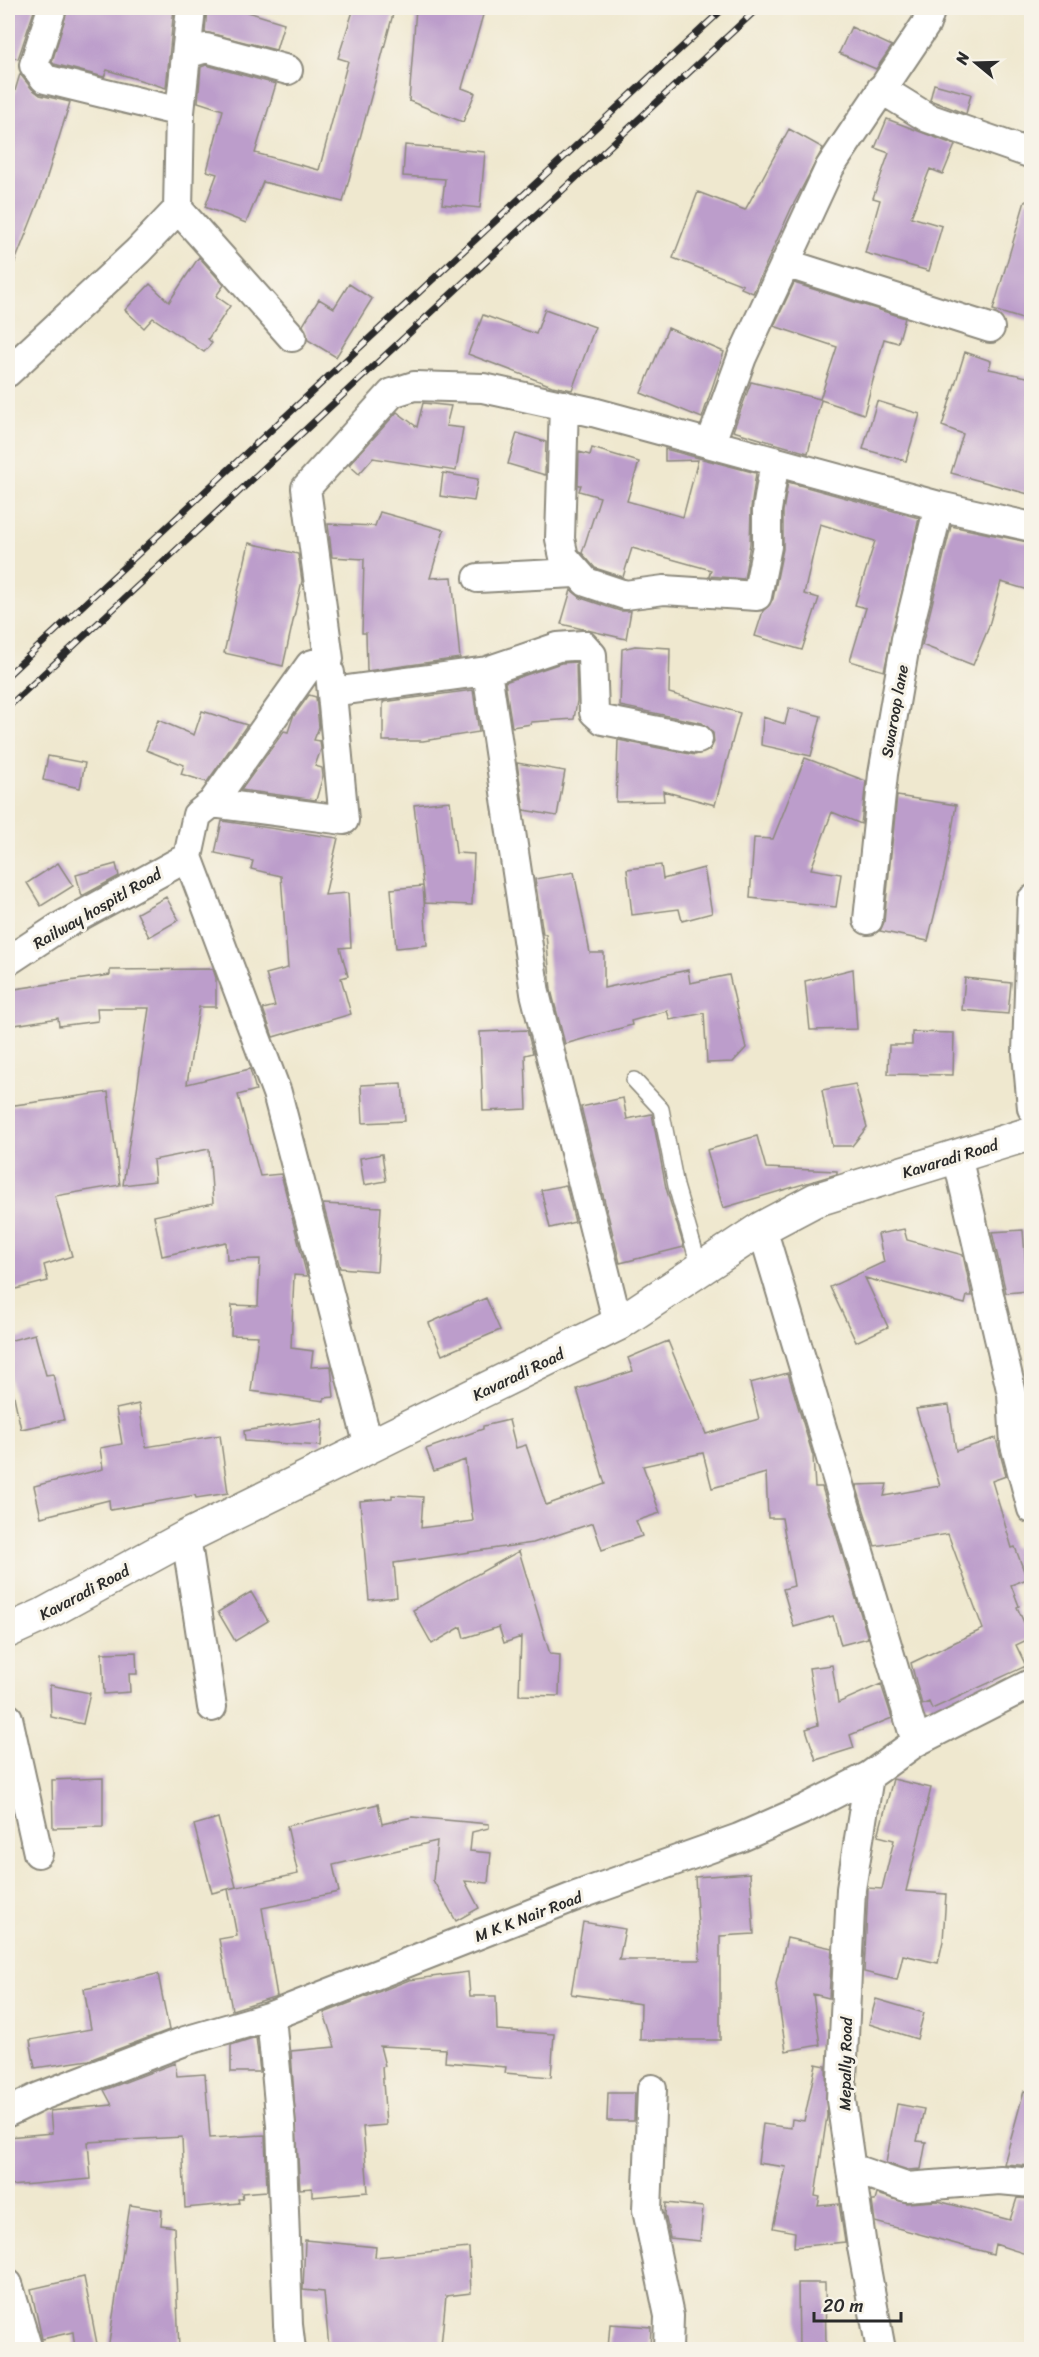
<svg xmlns="http://www.w3.org/2000/svg" width="1039" height="2357" font-family="Sriracha,sans-serif">
<style>
.building{fill:#bc9dcb}
.lines{fill:none;stroke-linecap:round;stroke-linejoin:round}
.service-casing{stroke:#8d8a7d;stroke-width:18}
.minor-casing{stroke:#8d8a7d;stroke-width:32}
.secondary-casing{stroke:#8d8a7d;stroke-width:36}
.service{stroke:#fff;stroke-width:15}
.minor{stroke:#fff;stroke-width:28}
.secondary{stroke:#fff;stroke-width:33}
.rail-casing{stroke:#2b2b2b;stroke-width:7}
.rail{stroke:#f7f3e8;stroke-width:4.5;stroke-dasharray:14;stroke-linecap:butt}
.labels{text-anchor:middle;stroke-width:6;stroke-linejoin:round;paint-order:stroke}
.street-label{font-size:16px;fill:#2b2b2b;stroke:#f7f3e8}
</style>
<rect width="100%" height="100%" fill="#f7f3e8"/>
<filter id="ink" filterUnits="userSpaceOnUse"><feTurbulence type="fractalNoise" baseFrequency=".0167" numOctaves="2"/><feDisplacementMap in="SourceGraphic" scale="12" xChannelSelector="R" yChannelSelector="G"/><feConvolveMatrix kernelMatrix="1 2 1 2 8 2 1 2 1" color-interpolation-filters="sRGB"/></filter>
<filter id="wash" filterUnits="userSpaceOnUse"><feTurbulence type="fractalNoise" baseFrequency=".008" numOctaves="4" result="noise"/><feDisplacementMap in="SourceGraphic" scale="24" xChannelSelector="R" yChannelSelector="G"/><feGaussianBlur stdDeviation="1.35" result="paint"/><feColorMatrix in="noise" values="0 0 0 0 0 0 0 0 0 0 0 0 0 0 0 0 0 1.4 0 .05"/><feComposite in="paint" operator="in"/></filter>
<g filter="url(#wash)">
<rect width="100%" height="100%" fill="#efe8cf"/>
<g id="blocks">
<!-- building -->
<path class="building" d="M8,8H35L18,59L8,55Z
M68,8H174L166,88L107,70L104,77L54,64L52,62Z
M207,8H235L284,23L276,50L205,32Z
M354,8H373L393,14L343,202L263,182L246,223L205,207L217,174L207,171L223,110L198,102L201,67L206,65L276,84L255,153L319,170L348,61L338,58Z
M416,8H485L462,88L475,93L463,122L409,101Z
M851,27L892,46L876,69L839,53Z
M20,74L32,89L40,95L70,102L42,193L9,277L8,114Z
M934,84L971,94L966,114L930,100Z
M887,119L955,145L943,174L930,169L911,217L942,226L929,271L865,253L880,200L873,198L889,153L875,148Z
M789,129L823,148L791,209L753,293L741,288L743,285L673,258L698,192L745,210Z
M405,145L485,152L480,208L442,204L445,179L403,176Z
M1025,201L1032,202V322L993,310Z
M199,257L224,285L216,296L230,306L208,339L212,343L204,352L153,318L144,328L125,310L150,284L169,302Z
M794,283L905,318L898,343L884,339L864,414L821,400L808,453L733,431L751,382L820,399L837,347L774,326Z
M349,284L372,299L336,357L308,340L303,325L319,299L334,308Z
M545,309L595,327L572,390L552,386L468,354L483,315L536,334Z
M668,328L724,352L702,418L641,393Z
M965,352L991,361L989,369L1032,378V495L951,473L963,434L942,426Z
M877,401L920,414L906,461L863,449Z
M423,403L451,406L446,426L463,428L456,471L373,458L359,474L349,465L397,412L417,427Z
M517,433L546,442L545,475L508,464Z
M592,448L639,462L627,501L683,517L698,460L665,461V449L756,473L751,508L750,544L744,579L709,576L711,570L632,548L623,577L595,568L582,553L600,497L579,491L581,485H578L579,452L590,455Z
M443,473L478,479L474,501L440,496Z
M788,482L919,518L884,671L850,661L866,608L855,605L875,541L820,524L804,594L819,598L802,650L755,636L763,611L773,599L783,549V511Z
M380,512L444,530L430,578L452,577L460,658L367,671L366,633H362L364,559L332,557L328,524L375,526Z
M951,526L1032,543V591L1001,582L988,629L973,665L922,645Z
M249,543L298,554L302,581L283,666L224,653Z
M571,590L581,598L620,611H631L626,639L561,624Z
M635,646L670,648L669,693L740,713L715,805L663,791L664,801L616,802L618,740L695,755L710,750L714,742L713,733L702,723L620,706L622,649Z
M576,662L577,701L574,719L531,722V724L512,727L505,682L561,663Z
M473,690L479,732L423,741H383V702Z
M309,695L316,697L319,727L314,740L320,741L321,749L315,766L322,768L323,776L316,800L241,790L284,731L288,732L293,717Z
M789,708L821,716L811,756L761,745L763,717L785,724Z
M202,711L247,725L207,782L181,774L184,765L146,750L158,720L194,735Z
M48,756L85,763L80,788L43,780Z
M805,758L866,781L861,824L832,812L811,869L841,874L836,907L750,898L754,838L773,839Z
M517,763L565,771L557,816L524,810Z
M897,796L956,805L946,867L928,941L880,931L884,922Z
M450,801L456,853L474,854L472,905L425,903L414,805Z
M222,821L338,838L325,895L348,893L351,947L340,948L348,976L341,978L351,1014L273,1037L263,1009L275,1006L266,974L288,968L281,876L251,869L253,861L215,853Z
M58,863L73,886L41,906L27,883Z
M116,864L119,876L82,896L76,875Z
M661,865L663,879L704,868L712,913L682,921L679,909L632,915L627,869Z
M574,872L590,953H604V988L688,970L690,983L729,975L746,1048L733,1062L707,1063L704,1013L670,1020L667,1011L631,1021L632,1025L565,1044L551,990L546,934H543L535,879Z
M423,886L427,945L396,948L391,889Z
M166,897L179,920L149,937L137,913Z
M213,969L216,978V1007H199L187,1084L250,1069L256,1090L238,1095L260,1176L281,1174L307,1276L294,1275L291,1348L313,1351L311,1367L331,1366L334,1397L324,1398V1401L251,1391L258,1336L231,1335L232,1305L258,1306L260,1259L227,1260L226,1242L162,1256L154,1216L213,1203L209,1149L153,1160L155,1181L123,1185L149,1008H97L98,1021L59,1026L58,1018L8,1026V990L110,975V970Z
M853,969L857,1029L810,1030L805,981Z
M965,978L1011,983L1008,1014L962,1010Z
M527,1030L533,1053L525,1055L527,1109L483,1111L480,1032Z
M912,1032L954,1033L953,1075L888,1074L889,1045H912Z
M402,1083L405,1121L363,1123L361,1085Z
M855,1084L867,1127L852,1146H832L822,1090Z
M108,1092L120,1185L55,1196L72,1256L44,1265L48,1281L8,1291V1106Z
M623,1098L627,1119L652,1114L666,1188L684,1247L620,1263L581,1107Z
M757,1136L766,1168L837,1171V1174L723,1208L707,1150Z
M382,1154L386,1181L364,1185L360,1158Z
M566,1185L575,1222L550,1228L541,1190Z
M323,1204L381,1207L377,1271L340,1268Z
M904,1229L907,1240L963,1255L972,1296H967L965,1304L865,1278L888,1327L856,1342L830,1287L884,1262L878,1234Z
M1023,1230L1028,1291L1006,1293L992,1232Z
M486,1298L500,1330L442,1355L429,1323Z
M35,1334L46,1375L53,1374L64,1420L21,1429L8,1369V1341Z
M668,1341L706,1434L759,1419L750,1383L788,1373L813,1456L815,1487H822L868,1638L841,1645L833,1616L794,1627L783,1589L794,1586L782,1518H768L766,1473L712,1488L703,1453L643,1466L660,1513L636,1521L642,1536L602,1550L593,1523L533,1543L394,1563L397,1597L369,1600L360,1501L392,1498V1495L423,1497L421,1528L473,1521L465,1460L434,1471L426,1449L483,1429V1426L509,1420L516,1448L526,1445L546,1505L605,1484L577,1389L633,1371L628,1358Z
M139,1404L146,1447L220,1435L228,1493L196,1498L195,1495L110,1510L109,1500L41,1517L34,1486L103,1469L100,1448L122,1444L116,1409Z
M949,1405L956,1451L996,1438L1006,1476L992,1481L1012,1548L1015,1547L1027,1579L1011,1585L1019,1606L1017,1607L1031,1638L1016,1645L1026,1666L932,1709L929,1702L922,1705L911,1663L983,1629L948,1534L875,1546L856,1485L887,1484L884,1496L940,1486L916,1409Z
M323,1419L321,1446L245,1441L244,1431Z
M519,1551L550,1654L560,1655L559,1696L519,1695L521,1637L504,1643L499,1627L464,1638L461,1627L432,1644L413,1610Z
M251,1592L268,1621L235,1641L218,1612Z
M136,1652L137,1674H129L130,1692L104,1694L102,1653Z
M832,1665L838,1703L881,1684L892,1718L850,1735L854,1748L816,1760L806,1729L818,1725L809,1668Z
M50,1685L90,1693L83,1724L51,1717Z
M103,1778V1827L53,1828L52,1780Z
M893,1779L931,1788L906,1891L946,1894L943,1941L938,1963L903,1955L897,1980L864,1972L868,1888L882,1889L894,1840L878,1836Z
M378,1804L382,1824L412,1817L489,1824V1828L472,1832L470,1851L491,1853L488,1883L465,1881L479,1908L456,1921L433,1880L437,1841L333,1865L339,1892L262,1908L277,1996L232,2010L219,1939L237,1936L228,1889L298,1874L287,1826Z
M218,1818L236,1887L212,1893L194,1825Z
M750,1873L754,1934L720,1936V2040H640L641,2004L571,1994L583,1922L625,1929L619,1960H700L695,1877Z
M787,1938L832,1948L829,1998L813,1994L820,2045L786,2051L776,1984Z
M468,1972L470,1996H496L497,2030L554,2034L551,2077L505,2073L506,2067L445,2062L446,2049L380,2046L385,2066L382,2067L386,2125L363,2127L368,2192L312,2197V2188L300,2189L291,2051L335,2047L324,2013L409,1980Z
M158,1974L169,2030L89,2060L35,2068L30,2040L91,2029L84,1989Z
M876,1999L924,2013L917,2039L869,2024Z
M256,2037L260,2072H231V2045Z
M175,2063L177,2076L205,2074L210,2138L265,2135L267,2191L242,2193L243,2199H238L239,2203L185,2208L182,2137L88,2142L91,2179L10,2186L8,2137L52,2133L50,2111L112,2105L104,2090Z
M816,2064L826,2066L827,2116L815,2196L820,2197L818,2206L839,2204L845,2242L794,2247L795,2232L773,2228L786,2167L758,2163L763,2124L791,2128L792,2119L804,2121Z
M1024,2091L1032,2092V2166L1004,2164Z
M608,2093H635L634,2121H607Z
M897,2104L924,2109L917,2141L926,2142L921,2169L908,2170L886,2163Z
M877,2194L907,2203L938,2201L1010,2220L1017,2198L1032,2199V2256L995,2244L993,2254L875,2222L872,2201H875Z
M666,2203L703,2207L700,2241L670,2238L665,2214Z
M130,2205L162,2210L161,2225L174,2227L179,2349H108Z
M305,2240L376,2247L375,2257L469,2248L471,2293L446,2296L441,2346L429,2345L428,2349H329L324,2292L303,2290Z
M84,2277L98,2349H75L73,2332L42,2339L31,2289Z
M798,2283H825L826,2349H799Z
M610,2324L651,2327L650,2349H608Z"/>
</g>
</g>
<g filter="url(#ink)">
<use href="#blocks" fill-opacity="0" stroke="#8d8a7d" stroke-width="1.5"/>
<g class="lines">
<!-- service casing -->
<g class="service-casing">
<path id="service" d="M634,1080L661,1109L676,1186L700,1269"/>
</g>
<!-- minor casing -->
<g class="minor-casing">
<path id="minor" d="M52,8L34,65L45,79L180,112
M186,54L206,48L288,70
M881,89L928,118L1032,154
M178,209L292,337
M785,263L990,328
M8,372L138,251L178,209L180,112L191,8
M564,405L560,539L564,557L586,582L625,595L664,590L757,596L767,546V510L775,461
M711,442L742,357L830,167L926,24L931,8
M478,578L575,573
M487,671L535,993L618,1324
M332,692L487,671L558,647L583,645L592,655L594,712L603,720L698,739
M212,803L344,820L330,673
M1032,900L1027,1053L1032,1108
M868,920L883,774L906,639L939,506
M8,961L58,928L188,857
M957,1156L1012,1394L1015,1445L1032,1509
M762,1228L916,1742
M369,1447L277,1093L188,857L197,815L212,803L310,665L329,659L306,488L392,393L414,386L483,388L593,412L939,506L1032,527
M186,1537L212,1707
M8,1718L38,1853
M869,1776L851,1889L841,2100L862,2247L881,2350
M271,2016L281,2125L288,2325L291,2350
M652,2089L647,2210L669,2316L668,2350
M8,2112L39,2097L185,2041L271,2016L576,1896L739,1838L805,1809L869,1776L916,1742L1032,1683
M851,2168L906,2187L1000,2180L1032,2183
M8,2284L28,2350"/>
</g>
<!-- secondary casing -->
<g class="secondary-casing">
<path id="secondary" d="M8,1631L43,1615L186,1537L618,1324L762,1228L815,1200L1032,1133"/>
</g>
<!-- service -->
<use href="#service" class="service"/>
<!-- minor -->
<use href="#minor" class="minor"/>
<!-- secondary -->
<use href="#secondary" class="secondary"/>
<!-- rail casing -->
<g class="rail-casing">
<path id="rail" d="M8,675L724,8
M8,707L758,8"/>
</g>
<!-- rail -->
<use href="#rail" class="rail"/>
</g>
</g>
<g class="labels">
<!-- street labels -->
<g class="street-label">
<text transform="translate(894 711) rotate(-80)" y="6">Swaroop lane</text>
<text transform="translate(97 908) rotate(-30)" y="6">Railway hospitl Road</text>
<text transform="translate(950 1158) rotate(-17)" y="6">Kavaradi Road</text>
<text transform="translate(518 1374) rotate(-26)" y="6">Kavaradi Road</text>
<text transform="translate(84 1592) rotate(-28)" y="6">Kavaradi Road</text>
<text transform="translate(528 1916) rotate(-21)" y="6">M K K Nair Road</text>
<text transform="translate(845 2064) rotate(-89)" y="6">Mepally Road</text>
</g>
</g>
<!-- margin -->
<rect width="1039" height="2357" fill="none" stroke="#f7f3e8" stroke-width="30"/>
<!-- north arrow -->
<g transform="translate(976 63) rotate(289)" stroke="#f7f3e8" stroke-width="4.5" paint-order="stroke">
<path d="M0-4.5L10 22L0 15L-10 22Z" fill="#2b2b2b"/>
<text y="-9" font-size="16" font-weight="bold" text-anchor="middle" fill="#2b2b2b">N</text>
</g>
<!-- scale -->
<path d="M814 2312v9h87v-9" fill="none" stroke="#2b2b2b" stroke-width="3"/>
<text x="823" y="2312" font-size="18" fill="#2b2b2b" stroke="#f7f3e8" stroke-width="4.5" paint-order="stroke">20 m</text>
</svg>
